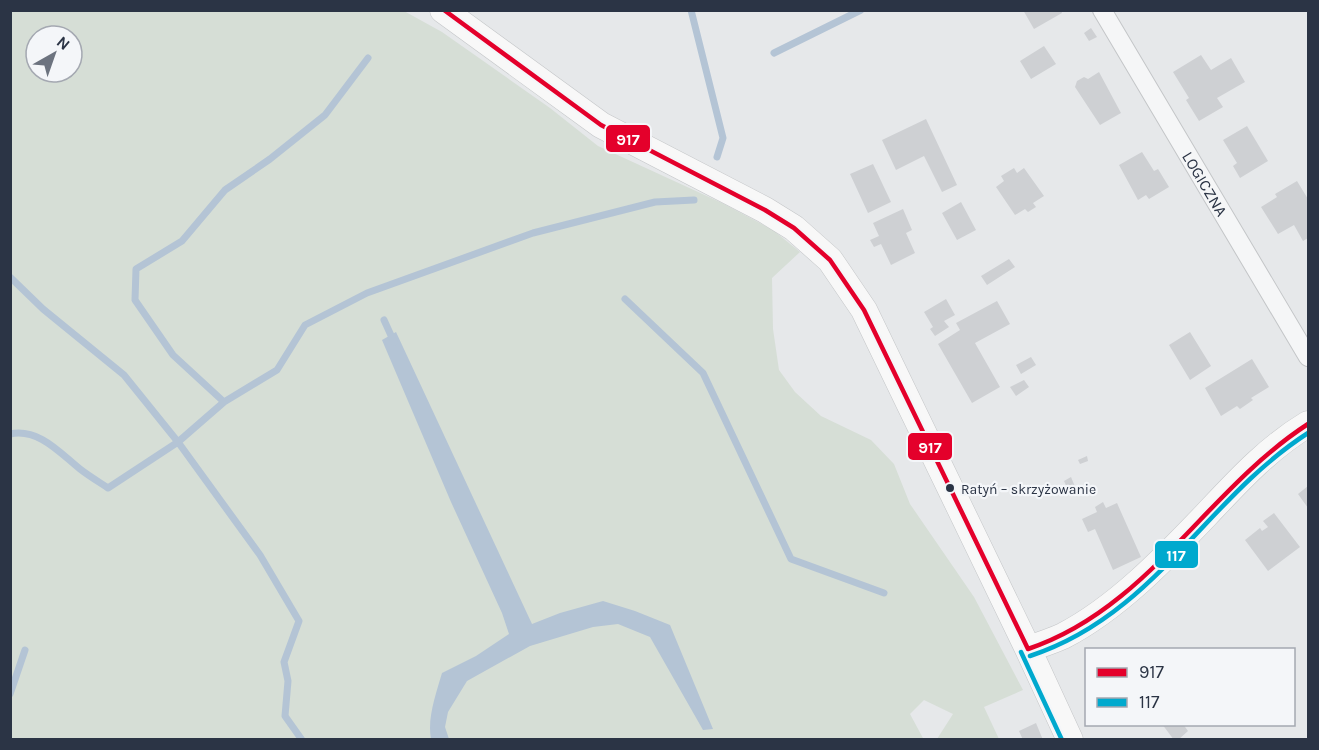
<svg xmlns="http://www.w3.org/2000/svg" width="1319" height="750" font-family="Karla,sans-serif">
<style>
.green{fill:#d6ded6;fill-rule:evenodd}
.water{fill:#b4c4d5}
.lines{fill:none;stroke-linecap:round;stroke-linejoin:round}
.stream{stroke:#b4c4d5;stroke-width:7}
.building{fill:#ced0d3}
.street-casing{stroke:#c4c6c8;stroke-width:20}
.secondary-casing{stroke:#c4c6c8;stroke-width:27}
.street{stroke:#f5f6f7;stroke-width:18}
.secondary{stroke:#f8f8f8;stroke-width:26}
.bus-1-casing{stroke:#f4f6f9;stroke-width:9}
.bus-2-casing{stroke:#f4f6f9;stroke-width:9}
.bus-1{stroke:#e4002b;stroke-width:4.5}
.bus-2{stroke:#00a9ce;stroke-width:4.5}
.bus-dot{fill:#2b3445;stroke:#f4f6f9;stroke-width:2}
.labels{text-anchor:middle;stroke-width:4.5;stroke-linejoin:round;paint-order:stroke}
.bus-label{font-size:14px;fill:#2b3445;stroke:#f4f6f9;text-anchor:start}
.street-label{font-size:16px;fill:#2b3445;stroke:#f4f6f9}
.line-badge{stroke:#f4f6f9;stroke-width:2}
.badge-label{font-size:16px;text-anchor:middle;font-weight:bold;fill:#fff}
</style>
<rect width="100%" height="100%" fill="#e6e8ea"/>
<!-- green -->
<path class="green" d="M10,11H404L442,32L550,108L598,146L722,203L773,230L800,252L772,278L773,329L779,370L795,392L821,416L871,440L894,464L910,504L974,597L1023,690L984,707L999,739H937L953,714L924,700L910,714L924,740L11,739ZM36,36H72V72H36Z"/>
<!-- water -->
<path class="water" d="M396,332L532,624L560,613L603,601L635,611L670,625L713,729L703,730L650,637L618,624L593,627L530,646L467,681L448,712L445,727L449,739H431C427,718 436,694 442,673L476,656L509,634L502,613L451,502L382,340Z"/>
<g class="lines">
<!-- stream -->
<path class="stream" d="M691,10L723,138L717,157
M774,53L861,10
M10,277L43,309L124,375L178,442L260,555L299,621L284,662L288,681L285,716L302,740
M625,299L703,373L791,559L884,593
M384,320L394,342
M224,402L173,355L135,300L136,269L182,241L225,190L270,159L325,115L368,58
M10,434C39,428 60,453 80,469C89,476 99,482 108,488L178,442L224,402L277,370L305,325L367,293L533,233L655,202L694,200
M10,694L25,650"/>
</g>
<!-- building -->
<path class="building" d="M1023,10H1061L1062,13L1034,29Z
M1091,28L1097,37L1089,41L1084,33Z
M1044,46L1056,64L1031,79L1020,61Z
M1201,55L1211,70L1231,58L1245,82L1217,98L1223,107L1199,121L1186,100L1189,98L1173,72Z
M1099,72L1121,113L1100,125L1075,87L1077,81L1084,77L1088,79Z
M926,119L957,185L942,192L924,156L896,170L882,140Z
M1247,126L1268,161L1240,178L1233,166L1237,163L1223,140Z
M1142,152L1154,171L1158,169L1169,187L1149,199L1146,195L1138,200L1119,165Z
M873,164L891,202L868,213L850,174Z
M1014,168L1017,173L1024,168L1044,196L1033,203L1036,207L1028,212L1025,209L1015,215L996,187L1004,181L1001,176Z
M1297,181L1308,199V238L1303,241L1294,225L1278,234L1261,207L1277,197L1275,194Z
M961,202L976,230L957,240L942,213Z
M903,209L912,230L906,233L915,253L891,265L881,244L874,247L870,240L879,236L873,223Z
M1009,259L1015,267L987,285L981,276Z
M946,299L955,315L944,321L949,327L935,336L930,329L933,327L924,312Z
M997,301L1010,324L975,343L1000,387L972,403L938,344L960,330L956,323Z
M1190,332L1211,366L1190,380L1169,345Z
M1031,357L1036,365L1021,374L1016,365Z
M1252,359L1269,387L1251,398L1253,400L1240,409L1237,406L1221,416L1205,388Z
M1024,380L1029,387L1016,396L1010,387Z
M1087,456L1088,461L1080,464L1078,460Z
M1071,477L1076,489L1069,492L1064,481Z
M1308,486V508L1298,494Z
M1103,502L1106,508L1117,503L1141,557L1113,570L1095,529L1088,532L1082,519L1097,512L1095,507Z
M1274,513L1300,547L1268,571L1245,540L1260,528L1262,531L1268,527L1263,521Z
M1036,723L1043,740H1023L1019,731Z
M1162,724H1183L1188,731L1178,740H1174Z"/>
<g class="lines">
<!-- street casing -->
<g class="street-casing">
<g id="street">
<path id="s1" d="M1102,10L1308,357"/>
</g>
</g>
<!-- secondary casing -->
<g class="secondary-casing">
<path id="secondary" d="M443,10L601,125L765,210L794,228L830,260L864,310L1028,649L1070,740
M1028,649C1040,645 1052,641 1063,636C1117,608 1164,559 1206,515C1238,481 1268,448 1308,424"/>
</g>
<!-- street -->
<use href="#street" class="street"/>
<!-- secondary -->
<use href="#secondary" class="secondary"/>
<!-- bus-1 casing -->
<g class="bus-1-casing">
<path id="bus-1" d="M444,10L601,125L765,210L794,228L830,260L864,310L1028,649
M1028,649C1148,609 1206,490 1308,424"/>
</g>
<!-- bus-2 casing -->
<g class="bus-2-casing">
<path id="bus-2" d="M1021,652L1062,740
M1030,656C1155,615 1205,499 1308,433"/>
</g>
<!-- bus-1 -->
<use href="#bus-1" class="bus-1"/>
<!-- bus-2 -->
<use href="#bus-2" class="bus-2"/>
</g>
<!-- markers -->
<circle class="bus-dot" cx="950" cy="488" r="5"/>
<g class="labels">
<!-- bus labels -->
<g class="bus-label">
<text x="961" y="494">Ratyń – skrzyżowanie</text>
</g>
<!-- street labels -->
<g class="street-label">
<text dy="6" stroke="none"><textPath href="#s1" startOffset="202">LOGICZNA</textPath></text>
</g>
</g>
<g class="line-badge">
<rect x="605" y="124" width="46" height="29" rx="6" fill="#e4002b"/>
<rect x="907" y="432" width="46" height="29" rx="6" fill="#e4002b"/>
<rect x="1154" y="540" width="45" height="29" rx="6" fill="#00a9ce"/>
</g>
<g class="badge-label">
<text x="628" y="145">917</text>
<text x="930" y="453">917</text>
<text x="1176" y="561">117</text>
</g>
<!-- border -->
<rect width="1319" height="750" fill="none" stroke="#2b3445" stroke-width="24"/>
<!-- legend -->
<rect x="1085" y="648" width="210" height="78" fill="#f4f6f9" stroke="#a4a8b1" stroke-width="1.5"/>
<rect x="1097" y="668" width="30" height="9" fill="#e4002b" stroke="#a4a8b1" stroke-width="1.5"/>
<text x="1139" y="678" font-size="18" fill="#2b3445">917</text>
<rect x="1097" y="698" width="30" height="9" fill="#00a9ce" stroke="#a4a8b1" stroke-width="1.5"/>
<text x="1139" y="708" font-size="18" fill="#2b3445">117</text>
<!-- north arrow -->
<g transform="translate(54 54) rotate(40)"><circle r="28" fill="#f4f6f9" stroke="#a4a8b1" stroke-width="1.5"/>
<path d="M0-4.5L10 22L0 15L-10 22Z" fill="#6c737f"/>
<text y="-9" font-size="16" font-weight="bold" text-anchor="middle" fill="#2b3445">N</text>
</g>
</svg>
